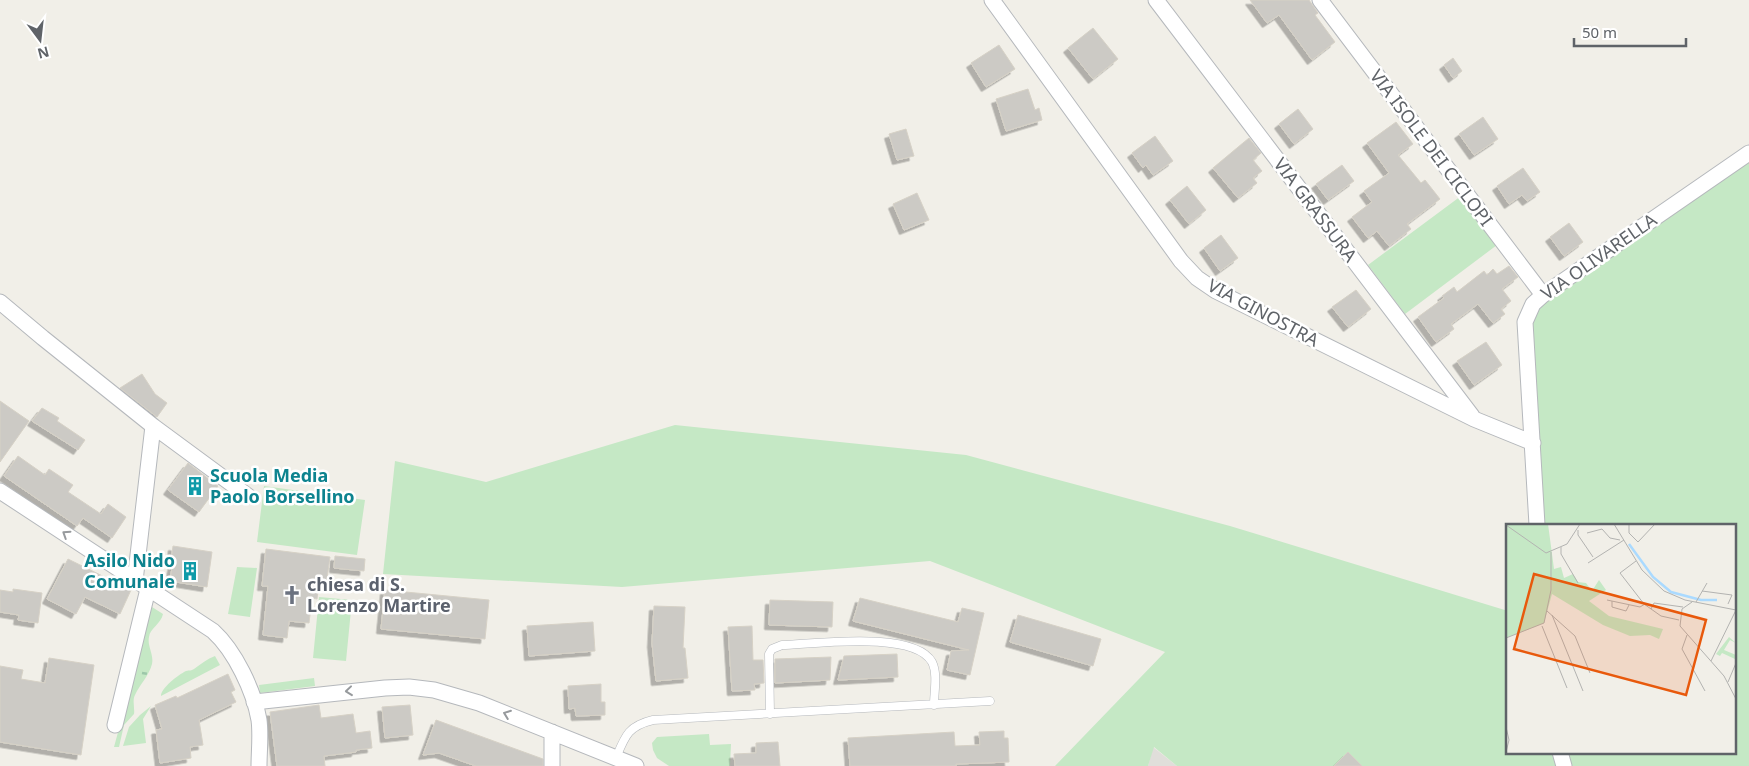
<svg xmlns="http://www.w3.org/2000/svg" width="1749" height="766" font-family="'Noto Sans',sans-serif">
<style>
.industrial{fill:#e0deda}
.green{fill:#c5e8c5}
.building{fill:#cccac5;stroke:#d6d1c6;filter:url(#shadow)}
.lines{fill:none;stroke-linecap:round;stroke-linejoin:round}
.service-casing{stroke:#b5b8bc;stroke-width:9}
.minor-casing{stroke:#b5b8bc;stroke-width:17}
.path{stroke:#9cc7a9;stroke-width:2.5;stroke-dasharray:5 2.5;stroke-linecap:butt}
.service{stroke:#fff;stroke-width:8}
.minor{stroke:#fff;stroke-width:15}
.oneway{stroke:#979a9d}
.labels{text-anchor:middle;stroke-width:5;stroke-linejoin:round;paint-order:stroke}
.street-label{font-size:18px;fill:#5f6368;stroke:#fff}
.culture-label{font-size:18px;font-weight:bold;fill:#0d838f;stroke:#fff;text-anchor:start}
.worship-label{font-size:18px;font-weight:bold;fill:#5b616d;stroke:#fff;text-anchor:start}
.inset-river{fill:none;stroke:#aadaff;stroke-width:2.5}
.inset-road{fill:none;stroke:#b3b3b1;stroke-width:1}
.view{fill:#e8590c;fill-opacity:0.15;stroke:#e8590c;stroke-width:2.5}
.inset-edge{fill:none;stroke:#5f6368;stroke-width:2.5}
</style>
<defs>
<filter id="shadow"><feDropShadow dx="-4.5" dy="4.5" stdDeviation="0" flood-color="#0004"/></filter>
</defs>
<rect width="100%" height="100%" fill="#f1efe8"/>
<!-- industrial -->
<path class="industrial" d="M1153,747L1177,766H1148Z"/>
<!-- green -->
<path class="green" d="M1749,153V766H1177L1154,747L1148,766H1055L1165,652L930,561L622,587L383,574L395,461L486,482L675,425L966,455L1230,526L1508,611V752H1735V525H1533L1525,322L1543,295Z
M1461,196L1497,245L1405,314L1368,265Z
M264,486L365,500L357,555L257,542Z
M237,567L257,568L250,617L228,614Z
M319,597L352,600L346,661L313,658Z
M152,607L163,614C161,624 150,628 149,637C147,646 154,654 152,664C149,676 140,684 135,695C132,701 135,708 134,714L124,725L119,747H114Z
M215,656L220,665L161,696C161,688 178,675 186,671C190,670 191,671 194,669C201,664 207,659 215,656Z
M314,678L315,686L260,693L259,685Z
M151,706L143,719L146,743L123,746L129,727L140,715Z
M709,734L710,745L731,744L730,766H669L657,758L653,750L652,743L657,737Z"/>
<!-- building -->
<path class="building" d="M1250,0H1309L1318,13L1315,15L1335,42L1312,60L1279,15L1267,23Z
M1093,28L1118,59L1093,79L1068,48Z
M999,45L1015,69L986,87L971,63Z
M1453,58L1462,71L1453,78L1444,65Z
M1028,89L1035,110L1039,108L1042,120L1006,131L996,99Z
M1298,109L1313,129L1294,144L1279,124Z
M1483,117L1498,139L1474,155L1459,134Z
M1396,122L1413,144L1398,155L1421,183L1425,180L1440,199L1407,224L1411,229L1389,246L1377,231L1368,238L1352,217L1372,202L1364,191L1389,173L1367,143Z
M906,129L914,156L897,160L889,134Z
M1155,136L1173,161L1153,175L1146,165L1143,168L1132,153Z
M1249,138L1261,153L1253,160L1262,171L1253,178L1257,183L1238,198L1213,168Z
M1342,165L1354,181L1328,200L1316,184Z
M1523,168L1540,192L1527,201L1522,195L1509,204L1497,186Z
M1187,186L1206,210L1189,224L1170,200Z
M917,193L929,220L904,230L893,204Z
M1569,223L1583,242L1564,256L1550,237Z
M1221,235L1238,258L1220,271L1204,248Z
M1509,266L1518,277L1502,289L1511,301L1501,309L1505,314L1493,323L1478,304L1451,324L1454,329L1436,342L1418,317L1444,298L1442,296L1454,287L1457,292L1484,271L1487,275L1493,269L1497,274Z
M1356,290L1371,309L1348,327L1332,307Z
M1486,342L1502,365L1474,385L1457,361Z
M142,374L155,394L167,403L157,417L120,388Z
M0,401L29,421L0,462Z
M42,408L59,418L57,421L85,440L78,450L32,421Z
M18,456L45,475L49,469L73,485L68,492L101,514L108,504L126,517L112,538L83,518L77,526L4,476Z
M188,463L218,486L199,512L168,490Z
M173,546L212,552L207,587L170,581L173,561H171Z
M266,549L330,557L326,586L319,585L317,599L312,598L309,623L289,621L287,638L263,635L268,586H262Z
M335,556L365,559L364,571L334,568Z
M68,559L131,590L120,614L85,597L76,614L47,599Z
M13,589L42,593L38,623L18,620L19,615L0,612V590L13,592Z
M385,590L489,600L485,639L381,629Z
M860,598L958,622L962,608L984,613L970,675L947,670L951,651L969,650L853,621Z
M770,600L833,602L832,627L769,625Z
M654,606L685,607L683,648H685L688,678L656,681L652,643Z
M1018,615L1101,639L1093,666L1010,642Z
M593,622L595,651L529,656L527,626Z
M752,626L753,660H763L764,683L754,684L755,690L732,691L728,627Z
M897,654L898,677L838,680L844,656Z
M831,657L830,680L775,683V659Z
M49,658L94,665L81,755L0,742V666L23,670L21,679L45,683Z
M228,674L235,690L231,692L236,702L199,720L203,745L190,747L191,758L160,763L156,730L162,729L155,705L176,696L177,698Z
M601,684V702H605V715L576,716L575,708L569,709L568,686Z
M319,705L321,718L353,714L356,733L370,731L372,748L356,750V752L324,756L325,766H277L270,712Z
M410,705L413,735L385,738L382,707Z
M436,720L543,759V766H476L439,753L423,755Z
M1004,731V738H1008L1009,762L956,764V766H850L848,738L954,732L955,746L980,745L979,732Z
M778,742L780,766H735L734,754L756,753V743Z
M1348,752L1362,766H1334Z"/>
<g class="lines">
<!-- service casing -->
<g class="service-casing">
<path id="service" d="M770,714L769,654L772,649L782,645C814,644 914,630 932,662C938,674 934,692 934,705
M616,758C625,736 628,726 653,720L990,701"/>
</g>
<!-- minor casing -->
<g class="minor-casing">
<path id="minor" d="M992,0L1181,261L1197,278L1216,291L1474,419L1533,443
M1156,0L1472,416
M1320,0L1543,295
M0,302L43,338L153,426L135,581
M153,426L248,496
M0,491L213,631C235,651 254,691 259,720C261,735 259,751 259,766
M1537,525L1525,322L1533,304L1543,295L1749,153
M254,702L385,688L409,687L434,690L479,703L636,766
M115,725L148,589
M1560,752L1564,766
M552,766V732"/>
</g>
<!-- path -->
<path class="path" d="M142,673L148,674"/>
<!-- service -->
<use href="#service" class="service"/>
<!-- minor -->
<use href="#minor" class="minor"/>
</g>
<!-- one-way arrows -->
<defs><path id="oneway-chevron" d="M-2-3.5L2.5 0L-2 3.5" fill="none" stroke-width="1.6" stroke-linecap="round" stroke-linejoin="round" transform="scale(1.25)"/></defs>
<g class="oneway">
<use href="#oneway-chevron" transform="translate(66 534) rotate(-147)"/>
<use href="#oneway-chevron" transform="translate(349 691) rotate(174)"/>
<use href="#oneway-chevron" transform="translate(507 714) rotate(-159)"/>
</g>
<!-- icons -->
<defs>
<g id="building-bare" transform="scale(1.5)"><path d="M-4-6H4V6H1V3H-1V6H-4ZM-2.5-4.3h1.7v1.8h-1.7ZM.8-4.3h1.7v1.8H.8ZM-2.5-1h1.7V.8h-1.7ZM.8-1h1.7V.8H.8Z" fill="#0f9aa8" stroke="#fff" stroke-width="2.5" paint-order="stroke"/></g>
<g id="church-bare" transform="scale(1.5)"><path d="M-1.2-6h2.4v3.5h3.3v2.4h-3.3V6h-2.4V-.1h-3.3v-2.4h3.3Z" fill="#6b7280" stroke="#fff" stroke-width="2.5" paint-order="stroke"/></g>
</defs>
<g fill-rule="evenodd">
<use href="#building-bare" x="195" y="486"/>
<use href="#building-bare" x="190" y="571"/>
<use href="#church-bare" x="292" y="595"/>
</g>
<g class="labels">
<!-- street labels -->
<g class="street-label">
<text transform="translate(1431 148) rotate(53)" y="6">VIA ISOLE DEI CICLOPI</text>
<text transform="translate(1315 210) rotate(53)" y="6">VIA GRASSURA</text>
<text transform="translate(1599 257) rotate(-35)" y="6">VIA OLIVARELLA</text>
<text transform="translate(1263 313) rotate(28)" y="6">VIA GINOSTRA</text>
</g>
<!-- culture labels -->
<g class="culture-label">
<text x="210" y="482">Scuola Media<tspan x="210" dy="21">Paolo Borsellino</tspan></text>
<text x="175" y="567" text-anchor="end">Asilo Nido<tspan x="175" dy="21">Comunale</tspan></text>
</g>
<!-- worship labels -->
<g class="worship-label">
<text x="307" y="591">chiesa di S.<tspan x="307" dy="21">Lorenzo Martire</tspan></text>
</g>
</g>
<!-- overview -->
<g transform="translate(1506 524)">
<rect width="230" height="230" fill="#f1efe8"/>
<path d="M0,0H42L48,45L55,43L58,54L67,50L72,58L80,59L86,67L93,56L100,66L83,77L103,92L157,105L153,115L144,111L124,112L97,101L46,70L38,99L0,114ZM223,113L230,119L224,116L218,126L230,131L229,135L216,129L214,132L210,130Z" fill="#c5e8c5"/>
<path class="inset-river" d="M123,20L147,53L165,68L195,76H211"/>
<path class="inset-road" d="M108,0L136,46L158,67L179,76L230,86M123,0V9L132,18L149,0M0,1L40,29L61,20L74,0M72,6V11L87,33M81,9L96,5L104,14L114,16M55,23V30L72,59M130,37L114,49L138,80L155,92L173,96M82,39L118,16M196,67L226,71L222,80M101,76L134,83L139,80M106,77V83L120,87L123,81M186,78L176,85L174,102L218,152L230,175M190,78L201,59M145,85L148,79L177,83M41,87L69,112L84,149M46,91L77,167M36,102L61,164M181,111L176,125L199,167M0,114L38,99L45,66V28M205,137L230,86M222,158L230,139M0,203L3,216L0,228"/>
<path class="view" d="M28,50L200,96L180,171L8,125Z"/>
<rect width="230" height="230" class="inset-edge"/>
</g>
<!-- north arrow -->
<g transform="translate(40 40) rotate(165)" stroke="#ffffff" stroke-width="4" paint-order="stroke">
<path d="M0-4L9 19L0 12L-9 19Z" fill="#5f6368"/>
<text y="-8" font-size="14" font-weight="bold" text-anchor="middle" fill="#5f6368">N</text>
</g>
<!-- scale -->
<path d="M1574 38v8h112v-8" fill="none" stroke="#5f6368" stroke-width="2.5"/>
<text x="1582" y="38" font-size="15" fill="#5f6368" stroke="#ffffff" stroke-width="4" paint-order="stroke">50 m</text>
</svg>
